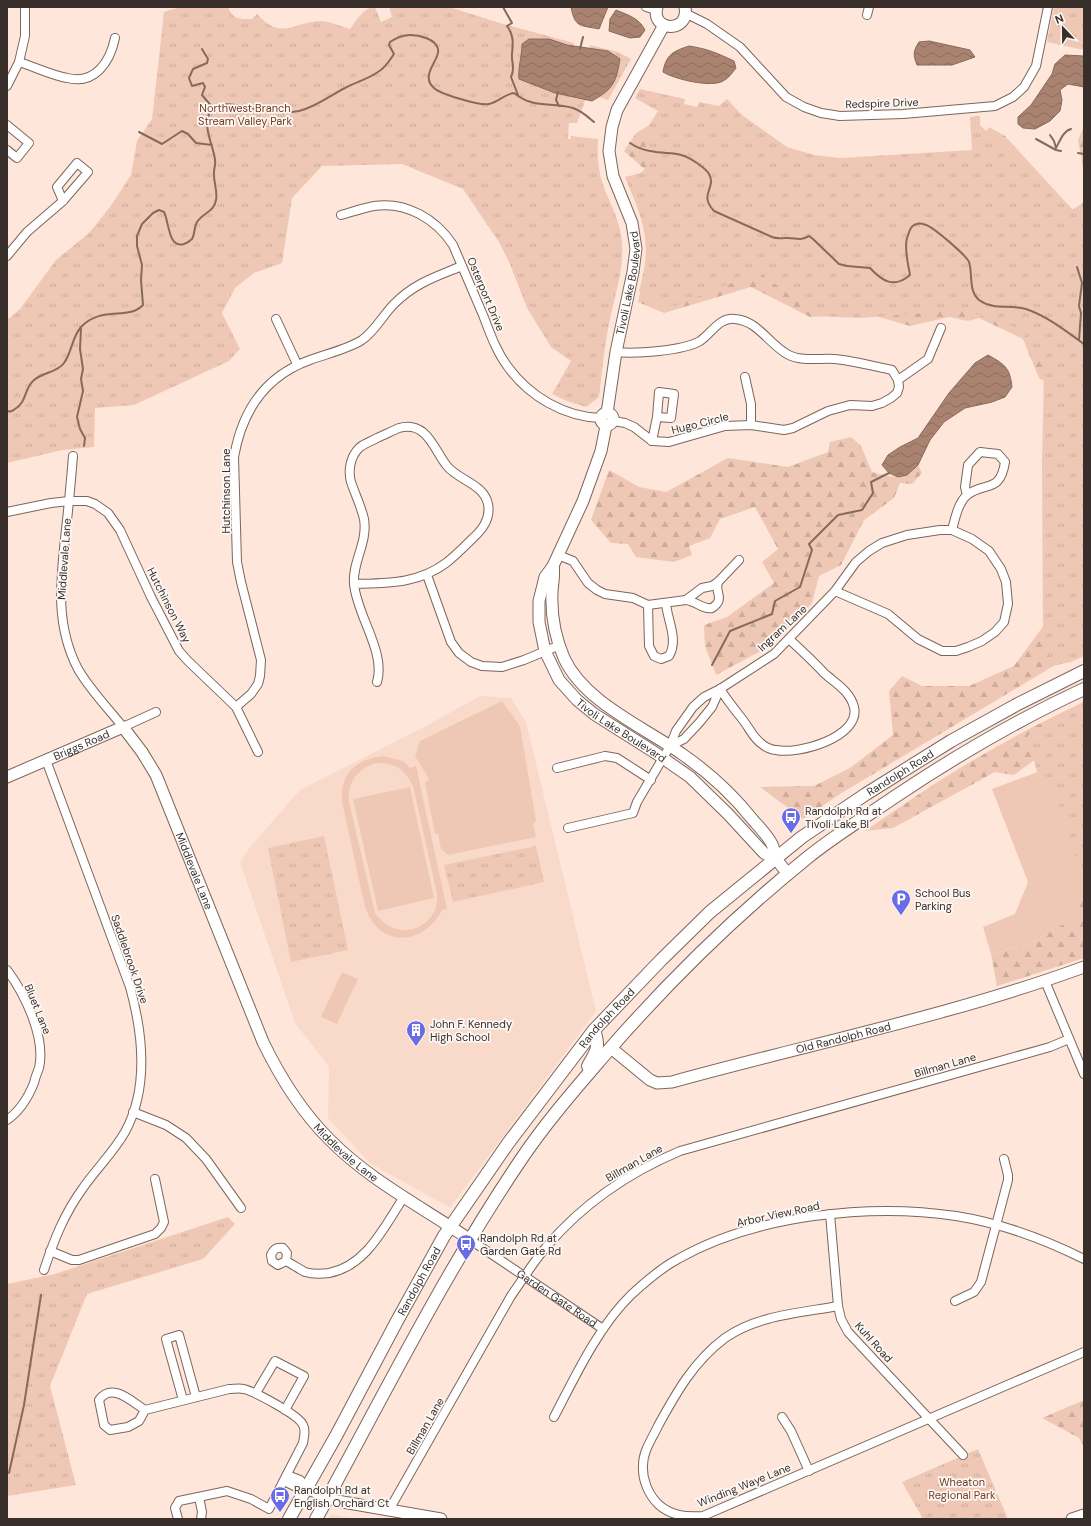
<svg xmlns="http://www.w3.org/2000/svg" width="1091" height="1526" font-family="'DM Sans',sans-serif">
<style>
.built{fill:#f9daca}
.grass{fill:#eec8b5;fill-rule:evenodd}
.forest{fill:url(#forest-firs)}
.park{fill:url(#park-tufts)}
.water{fill:url(#water-waves);stroke:#886a5b}
.lines{fill:none;stroke-linecap:round;stroke-linejoin:round}
.stream{stroke:#886a5b;stroke-width:2}
.street-casing{stroke:#7c665c;stroke-width:10}
.secondary-casing{stroke:#7c665c;stroke-width:13}
.primary-casing{stroke:#7c665c;stroke-width:14}
.street{stroke:#fff;stroke-width:8}
.secondary{stroke:#fff;stroke-width:11}
.primary{stroke:#fff;stroke-width:12}
.labels{text-anchor:middle;stroke-width:3.5;stroke-linejoin:round;paint-order:stroke}
.street-label{font-size:11px;fill:#382f2a;stroke:#fdf8f5}
.park-label{font-size:11px;fill:#723c20;stroke:#fdf8f5}
.poi-label{font-size:11px;fill:#382f2a;stroke:#fdf8f5;text-anchor:start}
</style>
<defs>
<pattern id="forest-firs" width="22" height="20" patternUnits="userSpaceOnUse"><rect width="22" height="20" fill="#eec8b5"/><path d="M5 1l3.5 6h-7zM16 11l3.5 6h-7z" fill="#cdac9c"/></pattern>
<pattern id="park-tufts" width="24" height="20" patternUnits="userSpaceOnUse"><rect width="24" height="20" fill="#eec8b5"/><path d="M3 7l-1-3M5 7V3M7 7l1-3M15 17l-1-3M17 17v-4M19 17l1-3" fill="none" stroke="#cdac9c"/></pattern>
<pattern id="water-waves" width="16" height="10" patternUnits="userSpaceOnUse"><rect width="16" height="10" fill="#aa8370"/><path d="M0 5q4-4 8 0t8 0" fill="none" stroke="#8b6c5c"/></pattern>
</defs>
<rect width="100%" height="100%" fill="#ffe6da"/>
<!-- built -->
<path class="built" d="M480,696L511,698L526,722L596,1011L450,1208L370,1163L328,1118L329,1067L295,1023L240,862L250,847L300,790L426,726Z
M330,1514L358,1519H328Z"/>
<!-- grass -->
<path class="grass" d="M502,701L520,726L536,821L533,824L536,837L448,855L441,849L438,834H435L425,783L429,779L415,756L420,741Z
M383,756L403,761L410,768L416,766L447,909L442,910C427,940 389,950 370,918C368,915 367,910 365,907L342,802C340,773 356,759 383,756ZM376,763C396,763 404,769 413,786L437,894C437,900 437,907 434,912C420,937 390,935 375,913L349,802C347,782 358,769 376,763Z
M1062,763L1084,806V895L1071,901L1077,917L1031,943L991,954L983,927L1015,914L1028,882L992,789Z
M410,787L434,898L378,911L353,799Z
M342,972L358,979L337,1024L321,1017Z"/>
<!-- forest -->
<path class="forest" d="M658,120L910,218L977,145L989,127L1005,136L1073,210L1084,202V650L1075,653L840,794L803,819L760,787L814,786L850,768L893,735L889,691L902,676L922,686H969L1014,666L1050,617L1060,390L1039,378L1023,339L979,318L968,321L949,317L910,326L869,314L810,317L751,287L664,313L638,302L666,180L642,167L624,151L636,133Z
M1084,126V172L1078,140Z
M851,437L861,446L872,472C895,477 899,482 918,465L922,473L912,484L900,483L894,498L864,520L841,565L819,576L812,603L772,645L716,675L705,646L704,625L727,617L774,583L762,562L778,549L755,507L720,519L710,538L689,546L692,555L674,562L636,557L628,544L611,543L591,520L609,470L639,487L666,492L728,458L788,467L828,452L830,442Z
M1084,702L1059,742L1014,775L995,772L893,828L865,831C890,814 914,797 939,781C985,752 1034,725 1084,702Z
M1084,895V958L997,986L991,954L1031,943L1076,917L1070,901Z
M1084,1400V1447L1079,1438L1042,1418Z"/>
<!-- park -->
<path class="park" d="M180,7H228C234,20 238,19 252,19L257,14C283,42 292,21 323,21C332,22 342,27 350,29C356,21 364,7 375,7L381,22L392,17L389,7H449L503,24L574,43L571,55L587,59L590,45L618,52L631,59L608,100L588,93L577,123H569L568,139H571V136L598,139C597,155 598,170 603,185C610,204 621,222 622,243C624,270 614,298 609,324C604,348 602,373 599,397L586,407L567,401L552,394L571,361L551,347L527,308L510,264L499,242L463,189L402,164L322,166L292,198L282,263L254,273L235,288L222,313L240,349L229,361L134,405L95,408L94,447L62,450L7,463V320L20,309L56,260L89,233L110,207L131,175L137,141L152,119L164,12Z
M1054,7H1084V50L1047,42Z
M640,89L685,99L684,104L698,107L699,102L719,106L727,99L742,115L787,147L814,155L840,158L972,150L970,117L980,116V125L1071,210L1084,203V656L1071,662L1052,666L1043,638L1042,464L1044,369L1023,330L964,310L860,318L817,316L759,272L665,310L639,291C653,241 644,223 625,177L641,173L648,165V127L658,111L635,98Z
M1084,701V880L1082,881L1053,787L1042,790L1027,736L1047,725L1050,730L1052,728L1051,723Z
M324,836L348,950L291,962L268,848Z
M536,846L544,882L453,902L444,865Z
M228,1217L235,1224L203,1259L87,1294L50,1386L76,1485L7,1496V1284L55,1274Z
M978,1449L1008,1519H923L902,1482Z"/>
<!-- water -->
<path class="water" d="M571,7H608L599,29C580,25 575,28 571,7Z
M616,10C628,15 639,18 645,30L640,37L630,38L609,31L610,19Z
M529,39H549L567,45L608,51L620,59C616,83 613,89 592,101L555,93L519,79C518,65 522,57 522,44Z
M929,41L970,50L975,57L952,65H917C913,55 913,51 919,42Z
M689,46C708,49 717,53 734,61L736,68C732,73 729,78 723,81C711,88 674,79 663,72C666,54 674,51 689,46Z
M1065,55L1084,56V87L1068,84L1060,90L1062,100L1060,111L1050,121L1035,129L1023,128L1018,124V117L1031,105L1052,74L1055,64Z
M988,355C1004,364 1010,367 1012,387L1005,397L992,402L965,408L944,422L930,440L918,465L907,475L898,477L889,473L882,465L888,455L900,447L918,438L949,393L975,363Z"/>
<g class="lines">
<!-- stream -->
<path class="stream" d="M503,7L512,23L507,26C514,35 513,44 512,54C511,64 516,66 511,77L518,95
M202,49L208,59L207,63L193,69L189,78L192,86L203,83L205,87L202,95L213,108
M580,49L583,37
M558,92L556,100L559,106
M139,132L162,144L182,131L188,134L196,143L212,145
M1050,135L1054,141L1056,148
M1036,139L1056,150L1061,151
M630,143C636,147 643,150 650,151C670,155 679,150 697,163C701,166 707,170 709,174C717,188 698,194 714,211L772,237C777,239 780,238 785,238C796,237 798,242 809,236L813,239L839,264L847,266L870,268C882,281 894,289 910,275C908,263 904,249 907,238C909,233 910,225 917,224C919,223 923,224 926,225C933,227 966,255 969,262C973,274 968,290 979,300C994,311 1010,304 1026,309C1047,316 1066,331 1084,344
M1056,148C1060,141 1063,131 1071,129
M1078,153L1084,154
M1077,267L1082,283L1079,306L1081,313L1079,340
M81,328L80,349L83,369L81,379L83,391L77,417L80,429L85,438L84,446
M7,411C11,412 12,411 15,409C27,402 24,389 33,381C42,372 57,373 64,363C72,352 72,337 81,327C102,305 128,321 143,305L141,280L142,265L137,246V236L142,224L153,213L159,210L164,212C169,221 168,249 184,244C187,243 190,241 192,239C195,234 194,227 197,222C204,212 214,212 216,200C218,191 213,181 214,172C214,168 216,164 215,160C214,146 199,121 213,109C225,99 247,108 260,110C272,112 288,113 299,111C316,107 331,95 345,88C356,82 368,79 378,72C385,68 390,60 394,54L389,45L390,42C396,38 403,35 410,35C419,35 436,39 438,49C441,59 419,75 434,88C440,94 480,106 489,104C498,102 505,94 514,93C535,110 551,101 573,108C582,111 588,117 594,122
M712,665L730,631L772,614L775,601L800,587L812,550L809,544L838,515L862,510L873,493L871,482L889,473
M9,1473L24,1405L41,1295"/>
<!-- street casing -->
<g class="street-casing">
<g id="street">
<path d="M646,7L656,10"/>
<path d="M686,15L691,16L707,24L740,47L786,97L804,107L821,113L840,116L903,114L995,106L1013,97L1024,87L1036,66L1048,7"/>
<path d="M867,15L869,7"/>
<path d="M19,62C35,67 51,75 67,78C95,85 110,62 115,38"/>
<path d="M7,86L19,62L25,36V7"/>
<path d="M7,125L29,143L17,158L7,150"/>
<path d="M341,215C352,212 363,208 374,206C406,201 436,219 453,245C463,268 473,292 483,315C490,333 496,351 508,367C529,396 564,417 601,418"/>
<path d="M7,256L27,232L63,201L88,172L77,163L57,187L63,201"/>
<path d="M276,319L297,364"/>
<path d="M745,377L751,404V425"/>
<path d="M898,380L928,359L941,328"/>
<path d="M613,421L625,423L634,427L652,441L669,442L725,426L751,425L784,430L793,428L828,411L850,405L872,406L882,403L891,398L897,393L899,387L898,380L892,370C873,366 854,361 835,359C819,358 801,362 787,354C768,343 758,321 735,319C719,317 712,333 700,341C683,351 635,354 616,352"/>
<path d="M652,441L657,417L659,392L674,394L671,418L657,417"/>
<path d="M73,456C71,480 69,504 66,529C61,578 54,623 78,669C90,690 108,708 123,727L156,712"/>
<path d="M7,512L51,503L69,501H87L95,504L108,513L120,530L151,597L179,651L188,661L236,707L258,752"/>
<path d="M952,530C955,519 958,503 967,495C985,481 1000,494 1005,462L998,454L980,452L968,465L965,487L967,495"/>
<path d="M558,555L573,561L588,583L597,590L605,594L633,598L648,605L686,600L702,588L712,586L718,582L739,560"/>
<path d="M427,575L451,642L459,653L471,662L482,666L502,667L524,660L560,645"/>
<path d="M354,584C387,583 418,584 446,563C455,556 463,548 471,540C481,531 491,520 488,504C484,484 458,480 447,466C434,450 427,420 399,428C392,431 384,435 377,438C372,441 363,444 359,448C350,457 348,471 351,482C355,494 361,506 364,519C368,543 352,562 354,584C357,616 386,652 377,682"/>
<path d="M686,600C696,601 703,610 712,608C726,599 714,592 718,582"/>
<path d="M648,605L649,646L654,656L661,659L669,656C679,639 667,620 666,603"/>
<path d="M720,689C727,700 735,710 743,720C750,729 753,738 762,744C765,747 772,750 776,750C798,755 861,737 854,707C850,691 835,683 824,673C813,661 801,650 789,639"/>
<path d="M236,707L251,694L258,684L260,676L261,660L241,582L237,562L234,457C242,411 265,376 310,360C326,354 348,349 362,340C375,331 383,315 394,304C415,283 435,277 462,266"/>
<path d="M670,746L684,739L699,723L712,707L720,689"/>
<path d="M557,768L605,756L617,758L651,780"/>
<path d="M568,828L633,813L637,802L670,746L676,731L693,707L704,697L720,689L774,654L835,591L856,562L869,551L882,543L907,535L940,530H952L972,539L989,551L1001,569L1006,582L1008,604L1004,622L995,632L982,641L968,647L956,651H942L918,639L888,614L835,591"/>
<path d="M7,970C25,994 46,1038 39,1068C37,1073 35,1078 34,1083C28,1098 20,1111 7,1120"/>
<path d="M1045,981L1084,1074"/>
<path d="M133,1112L166,1125L186,1138L206,1159L241,1208"/>
<path d="M830,1214L838,1306L841,1319L848,1332L963,1455"/>
<path id="s1" d="M469,1239L603,1329"/>
<path d="M50,1251L72,1260H79L155,1234L161,1228L164,1222L155,1179"/>
<path d="M286,1261L278,1265L272,1261L271,1255C274,1249 276,1247 283,1248L287,1253L286,1261C292,1264 299,1269 305,1272C312,1274 322,1274 329,1273C367,1266 385,1225 404,1197"/>
<path d="M44,1270C54,1240 64,1214 83,1188C96,1169 113,1153 125,1132C149,1088 143,1034 130,987L46,760"/>
<path d="M955,1301L974,1292L981,1282L1008,1180V1175L1004,1159"/>
<path d="M838,1306C800,1313 758,1315 725,1338C694,1361 676,1393 658,1426C652,1439 643,1451 643,1465C642,1479 648,1494 658,1504C671,1516 685,1517 703,1516L1084,1352"/>
<path d="M256,1393L275,1361L304,1376L285,1410"/>
<path d="M183,1400L166,1339L179,1335L196,1397"/>
<path d="M145,1410C131,1401 112,1382 99,1400L104,1425L110,1430L128,1427L139,1421L145,1410L229,1389C234,1389 239,1388 244,1389C255,1392 299,1415 303,1425C306,1430 304,1438 303,1443L269,1509L251,1499L227,1491L179,1501L175,1508L178,1519"/>
<path d="M554,1417C575,1377 598,1327 631,1295C645,1282 661,1268 678,1259C755,1215 870,1203 956,1216C1000,1223 1044,1239 1084,1259"/>
<path d="M782,1417L791,1431L809,1471"/>
<path d="M287,1475L300,1480L306,1488"/>
<path d="M284,1481L296,1487L306,1488"/>
<path d="M199,1497L202,1512L201,1519"/>
<path d="M389,1510L511,1296C523,1279 534,1261 547,1246C583,1204 630,1172 680,1151L993,1063L1050,1047L1069,1039"/>
</g>
</g>
<!-- secondary casing -->
<g class="secondary-casing">
<g id="secondary">
<path d="M657,7C650,32 690,34 685,7"/>
<circle cx="607" cy="419" r="6"/>
<path id="s2" d="M607,413L616,352L633,272L636,249L632,223L613,176L609,151L612,127L617,110L664,25"/>
<path id="s3" d="M606,426L601,451L583,501L553,566L545,577L539,601V622L545,651L559,680L577,700L594,714L654,752L690,777L728,814L764,853L776,859L788,874"/>
<path d="M553,566C555,575 552,584 552,593C551,616 555,637 564,658C584,702 644,727 682,754C708,772 734,796 753,820C759,827 771,839 773,847C775,851 775,855 776,859"/>
<path id="s4" d="M7,777L123,727L142,752L156,775L263,1042C280,1077 301,1111 329,1139C369,1180 422,1207 469,1239"/>
<path id="s5" d="M611,1048L650,1080L657,1083L672,1082C809,1044 950,1016 1084,967"/>
<path d="M306,1488L337,1501L441,1519"/>
<path d="M1072,1519L1084,1515"/>
</g>
</g>
<!-- primary casing -->
<g class="primary-casing">
<g id="primary">
<path d="M588,1066C597,1051 600,1047 594,1030"/>
<path id="s6" d="M289,1519L336,1436L397,1321L444,1236L509,1142L594,1030L661,960L710,912L802,837L866,794L951,741L1016,705L1084,671"/>
<path d="M316,1519C382,1399 443,1275 520,1161C546,1122 577,1087 607,1052C668,982 734,917 807,858C834,836 864,818 893,798C954,757 1017,720 1084,689"/>
</g>
</g>
<!-- street -->
<use href="#street" class="street"/>
<!-- secondary -->
<use href="#secondary" class="secondary"/>
<!-- primary -->
<use href="#primary" class="primary"/>
</g>
<!-- icons -->
<defs>
<g id="bus-pin" transform="scale(1)"><path d="M0 17L-7.5 6A9.5 9.5 0 1 1 7.5 6Z" fill="#686ce6" stroke="#fdf8f5"/><path d="M-5-6H5V4H4V6H2V4H-2V6H-4V4H-5ZM-3.5-4V0h7V-4ZM-3.5 1.2v1.5H-2V1.2ZM2 1.2v1.5H3.5V1.2Z" fill="#fff"/></g>
<g id="parking-pin" transform="scale(1)"><path d="M0 17L-7.5 6A9.5 9.5 0 1 1 7.5 6Z" fill="#686ce6" stroke="#fdf8f5"/><path d="M-3.5-5.5H1a3.5 3.5 0 0 1 0 7H-1V5.5H-3.5ZM-1-3.4V-.6H.8a1.4 1.4 0 0 0 0-2.8Z" fill="#fff"/></g>
<g id="building-pin" transform="scale(1)"><path d="M0 17L-7.5 6A9.5 9.5 0 1 1 7.5 6Z" fill="#686ce6" stroke="#fdf8f5"/><path d="M-4-6H4V6H1V3H-1V6H-4ZM-2.5-4.3h1.7v1.8h-1.7ZM.8-4.3h1.7v1.8H.8ZM-2.5-1h1.7V.8h-1.7ZM.8-1h1.7V.8H.8Z" fill="#fff"/></g>
</defs>
<g fill-rule="evenodd">
<use href="#bus-pin" x="791" y="817"/>
<use href="#parking-pin" x="901" y="899"/>
<use href="#building-pin" x="416" y="1030"/>
<use href="#bus-pin" x="466" y="1244"/>
<use href="#bus-pin" x="280" y="1496"/>
</g>
<g class="labels">
<!-- street labels -->
<g class="street-label">
<text transform="translate(882 103) rotate(-2)" y="4">Redspire Drive</text>
<text dy="4" stroke="none"><textPath href="#s2" startOffset="132">Tivoli Lake Boulevard</textPath></text>
<text transform="translate(486 294) rotate(67)" y="4">Osterport Drive</text>
<text transform="translate(700 423) rotate(-14)" y="4">Hugo Circle</text>
<text transform="translate(226 491) rotate(-90)" y="4">Hutchinson Lane</text>
<text transform="translate(64 559) rotate(-86)" y="4">Middlevale Lane</text>
<text transform="translate(169 605) rotate(63)" y="4">Hutchinson Way</text>
<text transform="translate(782 628) rotate(-43)" y="4">Ingram Lane</text>
<text dy="4" stroke="none"><textPath href="#s3" startOffset="352">Tivoli Lake Boulevard</textPath></text>
<text dy="4" stroke="none"><textPath href="#s4" startOffset="81">Briggs Road</textPath></text>
<text dy="4" stroke="none"><textPath href="#s6" startOffset="979">Randolph Road</textPath></text>
<text dy="4" stroke="none"><textPath href="#s4" startOffset="288">Middlevale Lane</textPath></text>
<text transform="translate(130 959) rotate(71)" y="4">Saddlebrook Drive</text>
<text transform="translate(38 1009) rotate(68)" y="4">Bluet Lane</text>
<text dy="4" stroke="none"><textPath href="#s6" startOffset="595">Randolph Road</textPath></text>
<text dy="4" stroke="none"><textPath href="#s5" startOffset="250">Old Randolph Road</textPath></text>
<text transform="translate(945 1065) rotate(-16)" y="4">Billman Lane</text>
<text dy="4" stroke="none"><textPath href="#s4" startOffset="612">Middlevale Lane</textPath></text>
<text transform="translate(634 1163) rotate(-30)" y="4">Billman Lane</text>
<text transform="translate(778 1214) rotate(-12)" y="4">Arbor View Road</text>
<text dy="4" stroke="none"><textPath href="#s6" startOffset="271">Randolph Road</textPath></text>
<text dy="4" stroke="none"><textPath href="#s1" startOffset="106">Garden Gate Road</textPath></text>
<text transform="translate(874 1342) rotate(48)" y="4">Kuhl Road</text>
<text transform="translate(425 1426) rotate(-60)" y="4">Billman Lane</text>
<text transform="translate(744 1485) rotate(-22)" y="4">Winding Waye Lane</text>
</g>
<!-- park labels -->
<g class="park-label">
<text x="245" y="112">Northwest Branch<tspan x="245" dy="13">Stream Valley Park</tspan></text>
<text x="962" y="1486">Wheaton<tspan x="962" dy="13">Regional Park</tspan></text>
</g>
<!-- poi labels -->
<g class="poi-label">
<text x="805" y="815">Randolph Rd at<tspan x="805" dy="13">Tivoli Lake Bl</tspan></text>
<text x="915" y="897">School Bus<tspan x="915" dy="13">Parking</tspan></text>
<text x="430" y="1028">John F. Kennedy<tspan x="430" dy="13">High School</tspan></text>
<text x="480" y="1242">Randolph Rd at<tspan x="480" dy="13">Garden Gate Rd</tspan></text>
<text x="294" y="1494">Randolph Rd at<tspan x="294" dy="13">English Orchard Ct</tspan></text>
</g>
</g>
<!-- border -->
<rect width="1091" height="1526" fill="none" stroke="#382f2a" stroke-width="16"/>
<!-- north arrow -->
<g transform="translate(1063 28) rotate(338)" stroke="#fdf8f5" stroke-width="3" paint-order="stroke">
<path d="M0-3L7 15L0 10L-7 15Z" fill="#382f2a"/>
<text y="-6" font-size="11" font-weight="bold" text-anchor="middle" fill="#382f2a">N</text>
</g>
</svg>
